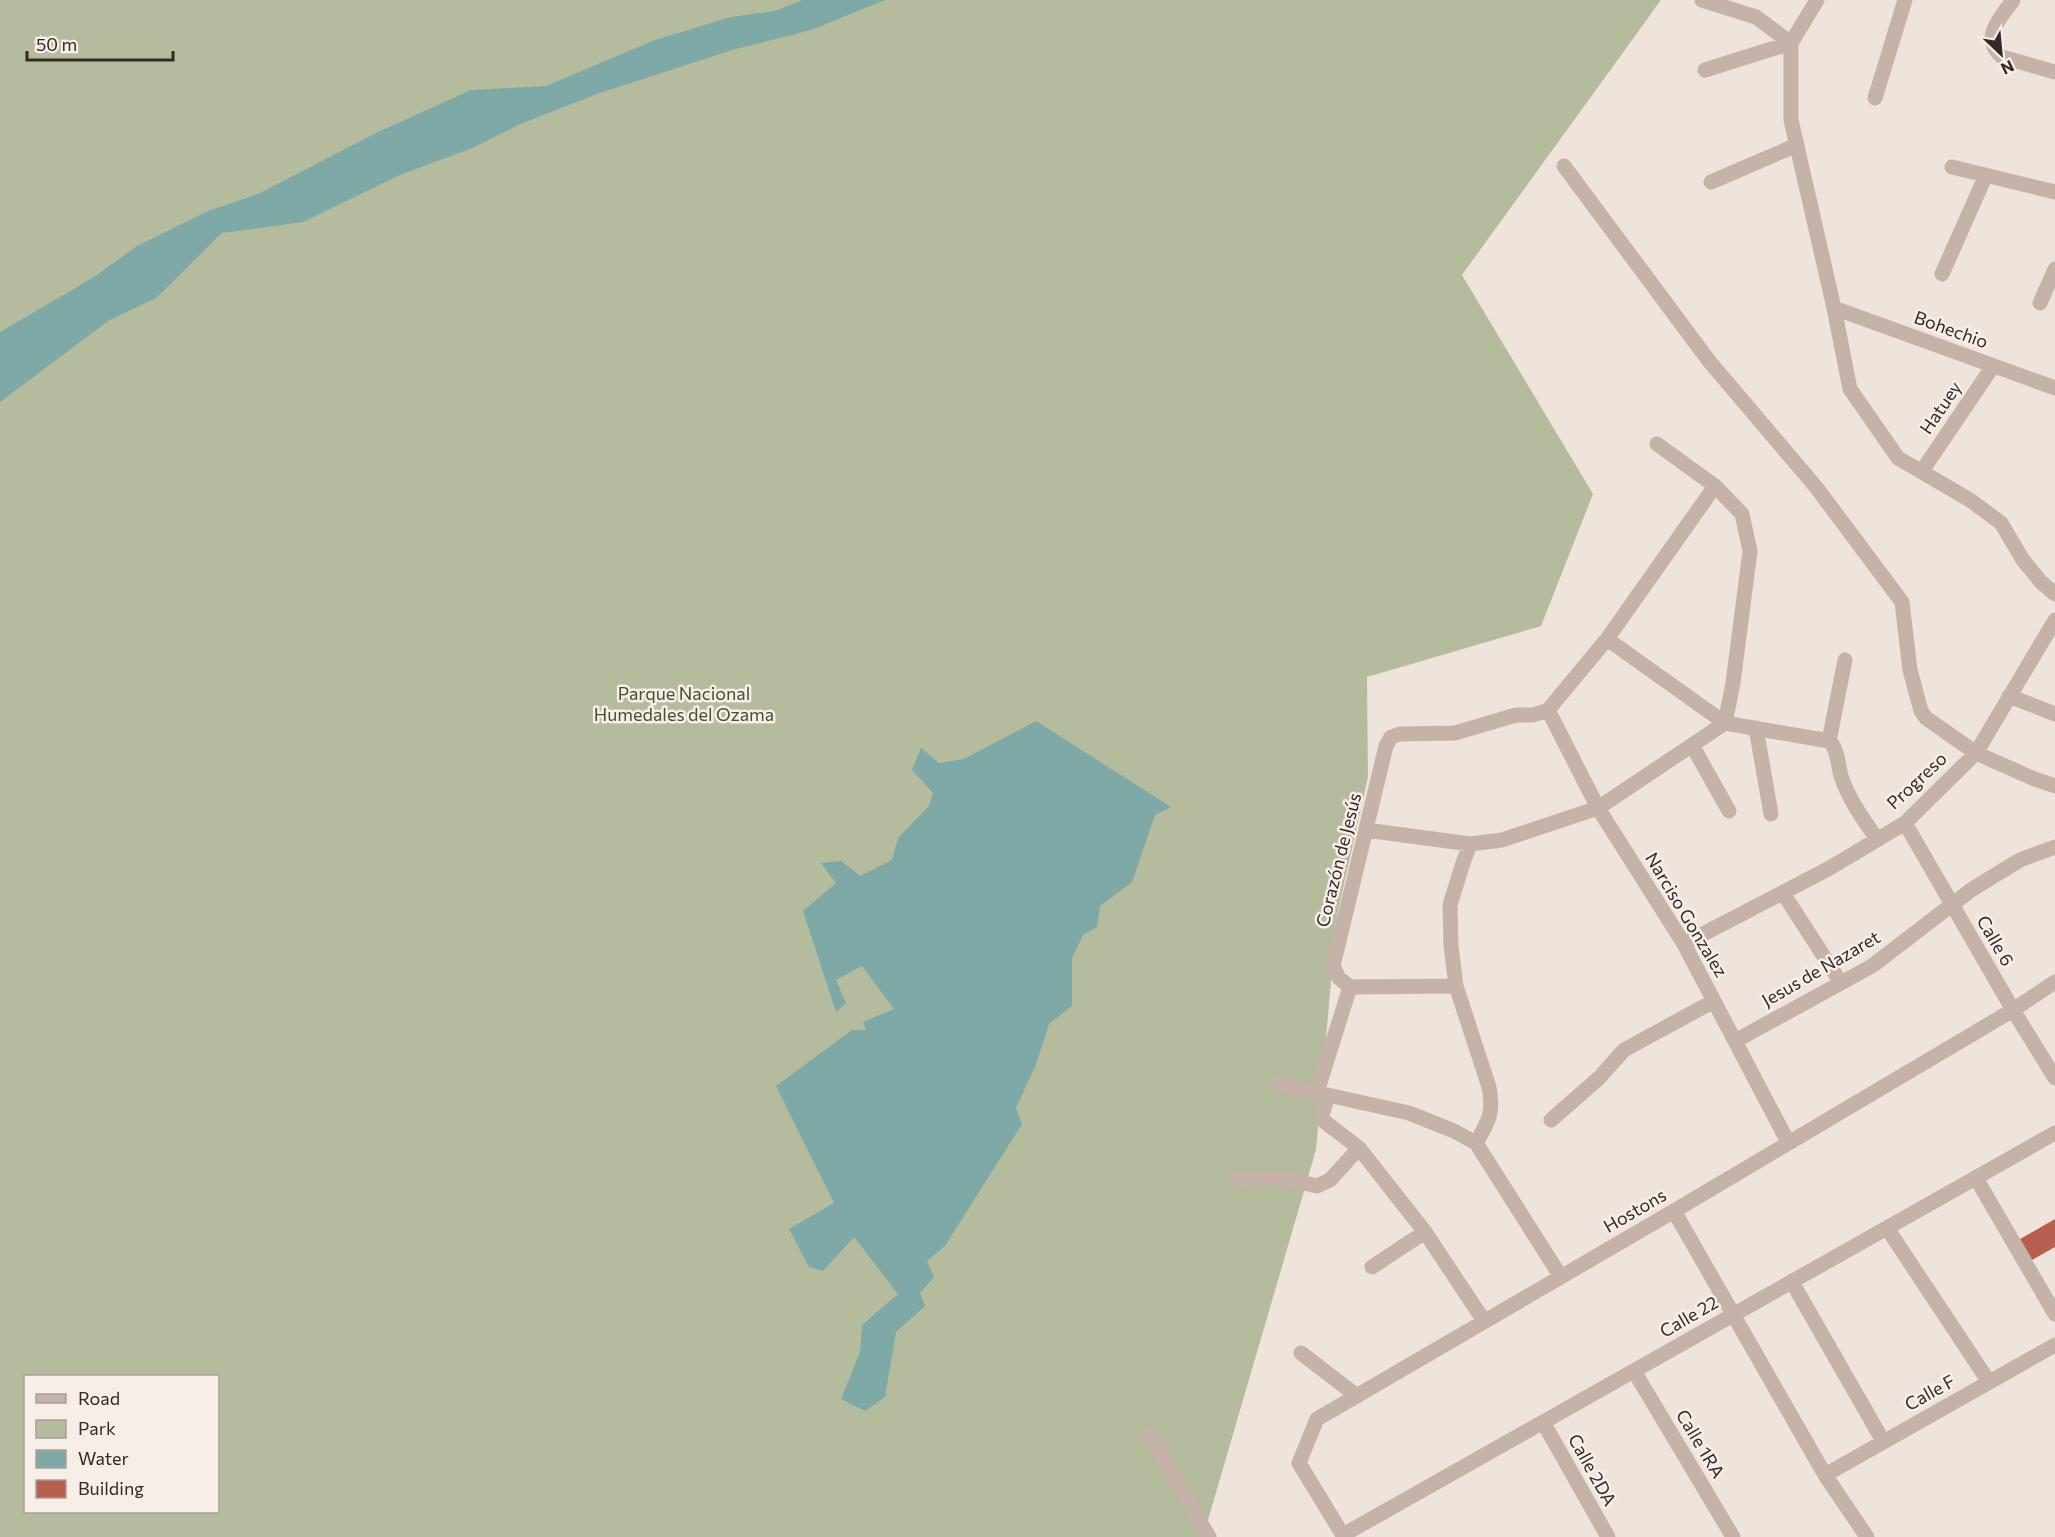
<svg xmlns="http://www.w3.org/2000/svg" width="2055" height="1537" font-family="Commissioner,sans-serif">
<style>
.green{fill:#b5bc9d;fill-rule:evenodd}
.water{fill:#7ea9a6}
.building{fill:#b85f50}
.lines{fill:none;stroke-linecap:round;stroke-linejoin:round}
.minor{stroke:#c5b3a9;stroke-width:15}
.labels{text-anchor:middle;stroke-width:5;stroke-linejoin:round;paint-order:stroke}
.street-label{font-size:18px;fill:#332a28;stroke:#f7eee7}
.park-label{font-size:18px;fill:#464f2e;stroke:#f7eee7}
</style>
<rect width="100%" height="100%" fill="#efe4dc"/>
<!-- green -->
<path class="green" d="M0,0H1661L1462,275L1593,494L1541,626L1367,677L1368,777L1337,915L1316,1150L1203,1537H0ZM26,1376H218V1512H26Z"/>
<!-- water -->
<path class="water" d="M802,0H885L811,30L732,50L597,94L523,123L470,149L402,174L303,222L222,233L156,298L108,321L0,402V332L94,277L137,246L208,211L258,194L378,132L471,90L546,86L655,40L731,17L775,11Z
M1036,721L1171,807L1155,815L1132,882L1100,906L1097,927L1083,935L1072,958V1006L1049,1024L1035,1067L1016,1108L1022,1124L945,1246L927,1261L934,1277L920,1293L925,1306L896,1332L885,1397L865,1411L841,1399L860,1352L862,1325L898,1294L854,1237L823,1271L809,1267L789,1229L834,1203L776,1086L852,1030H866L863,1022L894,1009L862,966L836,980L846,1003L836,1012L803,911L836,883L821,863L841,861L860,876L892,860L898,838L929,806L933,793L912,770L921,748L939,763L964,759Z"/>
<!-- building -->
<path class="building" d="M2055,1219V1247L2032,1260L2020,1239Z"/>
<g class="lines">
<!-- minor -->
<path class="minor" d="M1702,0L1756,17L1791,43
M1817,0L1791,43V120L1834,308L1850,389L1898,458L1970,500L2001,523L2023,560L2041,582L2055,594
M2013,0C2000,19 1980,37 2002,57L2055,72
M1705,70L1791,43
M1875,98L1905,0
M1564,166L1709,361L1816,487L1902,602L1910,670L1921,711L1926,718L1976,753L2032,778L2055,786
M1952,167L2055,192
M1711,182L1797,145
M1942,274L1986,175
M2040,303L2055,269
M1834,308L2055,388
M1922,471L1993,366
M1607,639L1725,723L1829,741C1838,748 1838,766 1841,776C1849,800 1863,819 1877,839
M2009,696L2055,714
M1548,710L1598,808L1684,944L1788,1142
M1756,728L1771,814
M1829,741L1845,660
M1692,745L1729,811
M1905,823L2013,1010L2055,1078
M1366,830L1470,844
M1783,893L1841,983
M1684,944L1828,869L1905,823L1976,753L2055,620
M1350,987L1339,978L1333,966L1386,746L1391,737L1400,734L1455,733L1516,715H1533L1548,710L1607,639L1715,486
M1350,987L1456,986
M1735,1041L1872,966L1971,890L1997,874L2020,860L2055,847
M1278,1084L1409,1113L1454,1131L1476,1143L1561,1277
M1317,1092L1350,987
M1328,1095L1322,1116L1325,1122L1359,1148L1425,1232L1484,1321
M1551,1120L1599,1078L1624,1050L1714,1001
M1476,1143C1489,1121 1494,1112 1489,1087L1456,986L1451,946L1450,905L1462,866L1470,844L1502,840L1598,808L1725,723L1733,683L1750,551L1742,514L1715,486L1657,444
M1976,1178L2055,1314
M1237,1179L1282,1178L1317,1186L1330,1180L1359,1148
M1674,1211L1825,1475L1867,1537
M1887,1228L1989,1382
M1372,1267L1425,1232
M1792,1282L1883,1441
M1301,1353L1357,1396
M1634,1371L1733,1537
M1543,1422L1608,1537
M1150,1434L1209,1537
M1825,1475L2055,1345
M1343,1535L2055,1133
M1344,1537L1299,1463L1317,1419L1674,1211L2013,1010L2055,982"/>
</g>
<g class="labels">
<!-- street labels -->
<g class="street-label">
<text transform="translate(1951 330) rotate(20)" y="6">Bohechio</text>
<text transform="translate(1941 408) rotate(-56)" y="6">Hatuey</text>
<text transform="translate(1917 781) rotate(-43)" y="6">Progreso</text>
<text transform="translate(1339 860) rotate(-76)" y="6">Corazón de Jesús</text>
<text transform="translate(1686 915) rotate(59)" y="6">Narciso Gonzalez</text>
<text transform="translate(1995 941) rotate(60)" y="6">Calle 6</text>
<text transform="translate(1821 969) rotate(-30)" y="6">Jesus de Nazaret</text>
<text transform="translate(1635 1211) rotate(-30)" y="6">Hostons</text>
<text transform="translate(1689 1317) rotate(-30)" y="6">Calle 22</text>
<text transform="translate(1930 1393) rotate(-29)" y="6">Calle F</text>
<text transform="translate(1700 1444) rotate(59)" y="6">Calle 1RA</text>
<text transform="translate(1592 1470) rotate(61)" y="6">Calle 2DA</text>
</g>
<!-- park labels -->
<g class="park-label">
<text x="684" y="700">Parque Nacional<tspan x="684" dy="21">Humedales del Ozama</tspan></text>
</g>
</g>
<!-- legend -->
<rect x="24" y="1375" width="195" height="138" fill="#f7eee7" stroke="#a9a09b" stroke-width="1.5"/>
<rect x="36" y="1394" width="30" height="9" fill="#c5b3a9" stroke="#a9a09b" stroke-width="1.5"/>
<text x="78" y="1405" font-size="18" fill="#332a28">Road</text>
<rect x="36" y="1420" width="30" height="18" fill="#b5bc9d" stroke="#a9a09b" stroke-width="1.5"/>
<text x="78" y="1435" font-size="18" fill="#332a28">Park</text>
<rect x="36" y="1450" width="30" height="18" fill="#7ea9a6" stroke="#a9a09b" stroke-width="1.5"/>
<text x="78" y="1465" font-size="18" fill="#332a28">Water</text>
<rect x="36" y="1480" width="30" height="18" fill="#b85f50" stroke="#a9a09b" stroke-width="1.5"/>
<text x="78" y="1495" font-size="18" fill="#332a28">Building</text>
<!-- north arrow -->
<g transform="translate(2001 54) rotate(154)" stroke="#f7eee7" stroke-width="4.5" paint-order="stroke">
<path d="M0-4.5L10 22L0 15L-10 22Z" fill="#332a28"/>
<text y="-9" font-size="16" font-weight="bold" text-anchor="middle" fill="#332a28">N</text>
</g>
<!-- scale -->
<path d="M27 51v9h146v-9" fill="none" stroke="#332a28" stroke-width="3"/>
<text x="36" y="51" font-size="18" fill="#332a28" stroke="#f7eee7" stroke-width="4.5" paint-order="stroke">50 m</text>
</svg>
